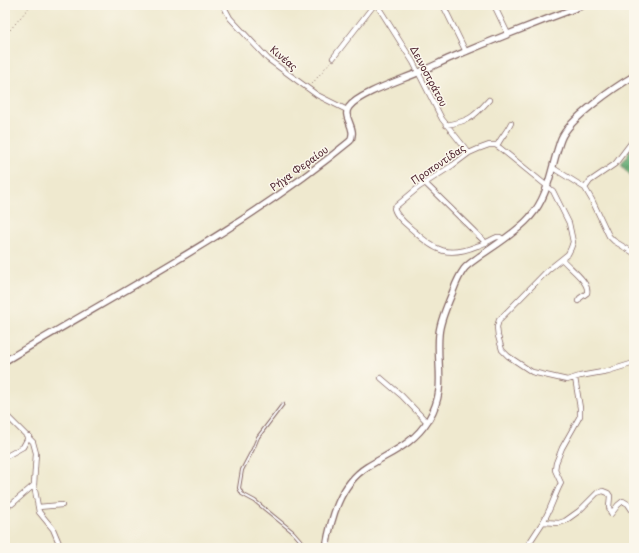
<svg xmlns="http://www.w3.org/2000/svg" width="639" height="553" font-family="'Playpen Sans',sans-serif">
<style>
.forest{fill:url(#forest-crowns);stroke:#576650}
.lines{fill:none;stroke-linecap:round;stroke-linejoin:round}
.service-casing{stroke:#846664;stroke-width:4}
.minor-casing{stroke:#846664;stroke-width:6}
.tertiary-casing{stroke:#846664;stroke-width:8}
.path{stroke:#846664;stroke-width:1;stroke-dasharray:1 3;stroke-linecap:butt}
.service{stroke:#fff;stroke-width:2}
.minor{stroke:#fff;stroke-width:4.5}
.tertiary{stroke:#fff;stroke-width:5.5}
.labels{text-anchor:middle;stroke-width:3;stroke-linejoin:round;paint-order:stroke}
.street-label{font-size:10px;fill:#4a1f2b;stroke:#fbf7ec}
</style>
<defs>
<pattern id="forest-crowns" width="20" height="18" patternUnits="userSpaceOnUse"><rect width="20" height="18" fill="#64ac74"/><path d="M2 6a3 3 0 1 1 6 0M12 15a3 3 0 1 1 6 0" fill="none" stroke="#548b5f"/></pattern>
</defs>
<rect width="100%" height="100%" fill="#fbf7ec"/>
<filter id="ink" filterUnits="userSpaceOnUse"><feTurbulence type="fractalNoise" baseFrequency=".025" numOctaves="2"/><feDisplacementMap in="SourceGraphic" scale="8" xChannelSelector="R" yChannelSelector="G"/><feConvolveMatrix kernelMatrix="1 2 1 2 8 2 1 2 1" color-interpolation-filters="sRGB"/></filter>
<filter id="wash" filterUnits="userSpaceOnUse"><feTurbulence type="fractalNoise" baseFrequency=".012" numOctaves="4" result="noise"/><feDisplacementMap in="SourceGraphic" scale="16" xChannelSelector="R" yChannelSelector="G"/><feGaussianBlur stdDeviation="0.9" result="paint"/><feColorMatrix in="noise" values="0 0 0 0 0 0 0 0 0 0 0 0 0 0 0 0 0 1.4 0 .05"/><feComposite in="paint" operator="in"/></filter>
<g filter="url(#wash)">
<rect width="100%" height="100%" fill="#efe9cf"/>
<!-- forest -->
<path class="forest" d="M634,145V179L621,165Z"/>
</g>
<g filter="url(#ink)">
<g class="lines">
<!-- service casing -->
<g class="service-casing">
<path id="service" d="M283,404L258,437L253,449L242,470L239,488L242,494L255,501L293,532L307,548"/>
</g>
<!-- minor casing -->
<g class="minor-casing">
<path id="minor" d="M223,5L230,18L268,59L317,95L347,110
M377,5L413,62L442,119L469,153
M443,5L466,52
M494,5L508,34
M333,58L374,5
M446,125C469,121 473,118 489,100
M497,146C501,137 507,132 511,123
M553,168L585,188L592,200L609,236L614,241L634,253
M425,183L486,243
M585,188L590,181L615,164L634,139
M503,239L500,237H497C490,240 484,244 477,246C448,258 435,251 414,231C407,225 396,217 394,208L419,187L453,165L469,153L478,149L489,145H496L500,148L553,191L569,223L573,242L571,248L568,254L548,270L499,320L497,327L498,336L502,350L508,356L532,372L567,380L580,376L608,371L634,363
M562,259C569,268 590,282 587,293L580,298L578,301
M381,378L402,396L427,422
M575,378L580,408V416L562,448L556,463L555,470L561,483C554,496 551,509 543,522L559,523L565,521L579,511L597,493L603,491L608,493L610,496L609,507L611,514L618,505L623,501L628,504L634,513
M5,414L33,442L36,453L34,485L39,512L53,529L61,548
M5,457L23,447L29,436
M12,504L34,485
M38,507L62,505
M526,548L543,522"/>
</g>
<!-- tertiary casing -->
<g class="tertiary-casing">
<path id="tertiary" d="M5,361C121,291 245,228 350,141C358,128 341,117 349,107C358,94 401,80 417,73C427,69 437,64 448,59C493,40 538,22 584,5
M326,548C331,518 340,484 367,467C391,452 413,445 429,419C447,389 436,366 439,334C440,320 448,304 453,291C456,283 459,276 464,269C468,264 475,260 480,256C497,244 517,232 530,217C550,195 551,165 561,139C569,119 615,87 634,76"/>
</g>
<!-- path -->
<path class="path" d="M5,36L31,5
M312,84L330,62
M633,176H634"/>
<!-- service -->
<use href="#service" class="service"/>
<!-- minor -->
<use href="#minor" class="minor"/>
<!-- tertiary -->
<use href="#tertiary" class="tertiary"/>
</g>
</g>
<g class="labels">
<!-- street labels -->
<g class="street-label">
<text transform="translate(284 58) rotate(40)" y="4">Κινέας</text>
<text transform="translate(429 76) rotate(62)" y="4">Δεινοστράτου</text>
<text transform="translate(438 164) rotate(-34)" y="4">Προποντίδας</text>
<text transform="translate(299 168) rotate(-36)" y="4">Ρήγα Φεραίου</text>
</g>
</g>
<!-- margin -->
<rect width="639" height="553" fill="none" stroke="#fbf7ec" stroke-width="20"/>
</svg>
